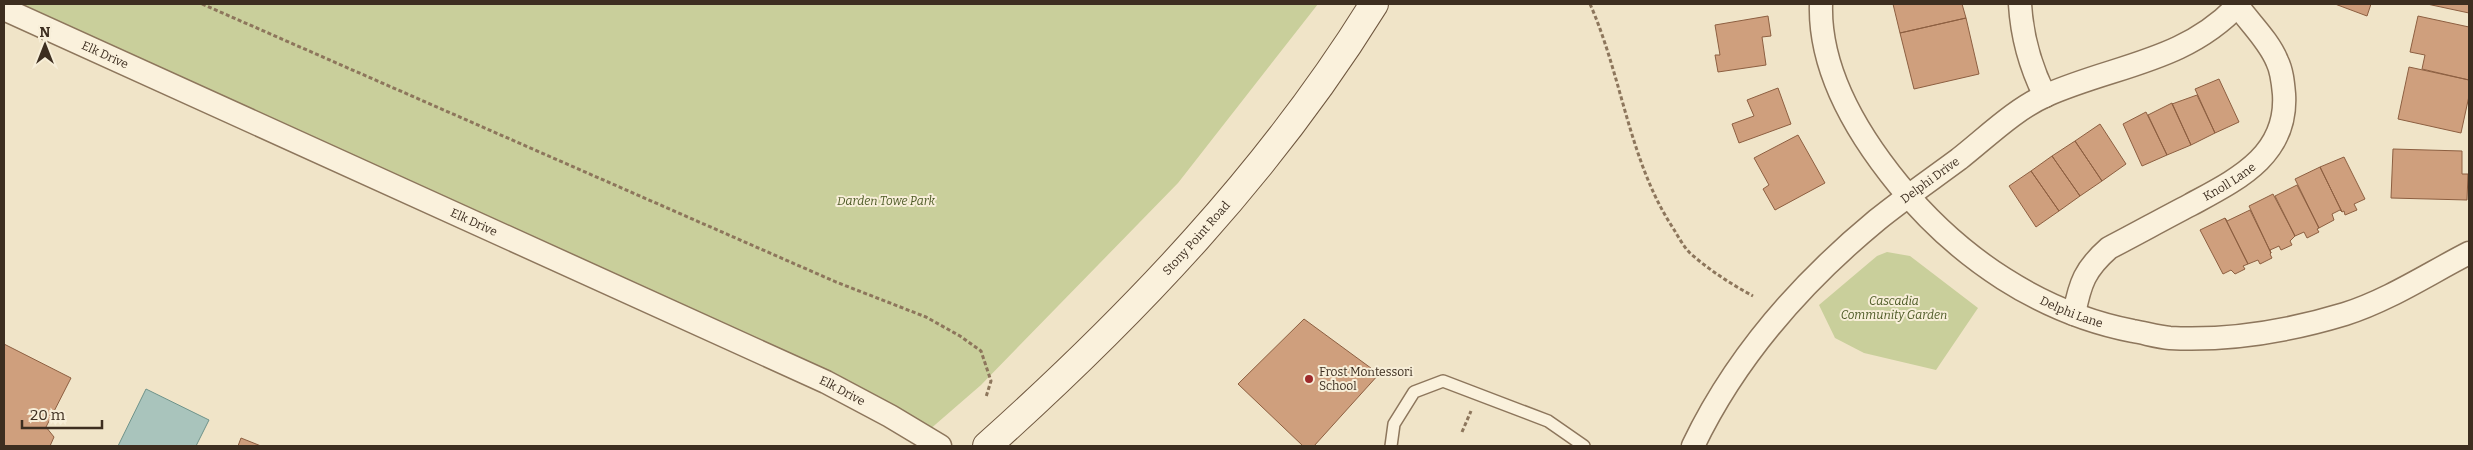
<svg xmlns="http://www.w3.org/2000/svg" width="2473" height="450" font-family="Bitter,serif">
<style>
.green{fill:#c9cf9b}
.water{fill:#a9c4bc;stroke:#6f938a}
.building{fill:#cf9f7d;stroke:#8d5f41}
.lines{fill:none;stroke-linecap:round;stroke-linejoin:round}
.lane-casing{stroke:#8d765c;stroke-width:14}
.street-casing{stroke:#8d765c;stroke-width:25}
.secondary-casing{stroke:#6f573f;stroke-width:30}
.path{stroke:#8d765c;stroke-width:3;stroke-dasharray:4 2.5;stroke-linecap:butt}
.lane{stroke:#faf1dc;stroke-width:11}
.street{stroke:#faf1dc;stroke-width:22}
.secondary{stroke:#faf1dc;stroke-width:28}
.poi-dot{fill:#9e2a2b;stroke:#f7eed8;stroke-width:2}
.labels{text-anchor:middle;stroke-width:4;stroke-linejoin:round;paint-order:stroke}
.street-label{font-size:12px;fill:#3d2e20;stroke:#f7eed8}
.park-label{font-size:12px;font-style:italic;fill:#4d5a26;stroke:#f7eed8}
.poi-label{font-size:12px;fill:#3d2e20;stroke:#f7eed8;text-anchor:start}
</style>
<rect width="100%" height="100%" fill="#f0e4c8"/>
<!-- green -->
<path class="green" d="M4,4H1318L1178,183L981,385L921,437Z
M1887,252L1910,256L1978,308L1936,370L1864,353L1835,338L1819,305L1877,256Z"/>
<!-- water -->
<path class="water" d="M146,389L209,420L196,446H118Z"/>
<!-- building -->
<path class="building" d="M1893,4H1962L1966,18L1900,33Z
M2335,4H2371L2367,16Z
M2427,4H2469V13Z
M1768,16L1771,36L1762,37L1766,65L1718,72L1715,55H1720L1715,25Z
M2418,16L2469,27V80L2422,69L2425,55L2410,52Z
M1966,18L1979,74L1914,89L1900,33Z
M2409,67L2469,80V96L2461,133L2398,119Z
M2219,79L2239,122L2215,133L2195,89Z
M1778,88L1791,124L1739,143L1732,124L1754,116L1747,100Z
M2197,95L2215,133L2191,145L2172,104Z
M2172,103L2191,145L2167,155L2148,115Z
M2146,112L2167,155L2142,166L2123,124Z
M2100,124L2126,164L2102,181L2075,141Z
M1798,135L1825,183L1775,210L1763,189L1769,185L1754,158Z
M2075,141L2102,181L2080,196L2052,156Z
M2393,149L2462,151V174H2468L2467,200L2391,198Z
M2052,156L2080,196L2059,211L2031,171Z
M2344,157L2365,199L2354,204L2357,210L2345,215L2344,211L2342,212L2320,167Z
M2320,167L2342,212L2340,210L2332,214L2334,220L2319,228L2295,179Z
M2031,171L2059,211L2036,227L2009,186Z
M2297,185L2319,228L2317,229L2319,232L2307,238L2304,232L2295,236L2275,196Z
M2273,194L2295,236L2290,241L2292,245L2281,250L2279,246L2270,250L2271,253L2249,206Z
M2250,210L2271,253L2270,254L2272,258L2260,264L2258,260L2248,264L2225,218L2227,221Z
M2225,218L2248,264L2243,266L2245,269L2235,274L2231,270L2223,274L2200,230Z
M1304,319L1379,374L1314,446H1303L1238,384Z
M4,344L71,378L46,427L54,437L50,446H4Z
M241,438L261,446H238Z"/>
<g class="lines">
<!-- lane casing -->
<g class="lane-casing">
<path id="lane" d="M1391,446L1394,424L1414,392L1443,381L1548,421L1584,446"/>
</g>
<!-- street casing -->
<g class="street-casing">
<g id="street">
<path id="s1" d="M1821,4C1819,70 1858,135 1899,185C1959,258 2040,313 2133,331C2145,333 2158,337 2170,338C2229,341 2289,331 2345,314C2389,300 2428,274 2469,253"/>
<path d="M2020,4C2022,38 2030,66 2045,96"/>
<path id="s2" d="M4,9L826,382L890,416L940,446"/>
<path id="s3" d="M2074,314C2080,283 2085,269 2109,248C2136,234 2163,219 2190,205C2236,180 2288,156 2284,94C2283,83 2282,71 2277,61C2269,41 2250,23 2237,5"/>
<path id="s4" d="M1693,446C1735,358 1802,282 1877,220C1903,199 1932,179 1959,159C1987,137 2015,109 2047,95C2115,65 2185,62 2239,4"/>
</g>
</g>
<!-- secondary casing -->
<g class="secondary-casing">
<g id="secondary">
<path id="s5" d="M987,446C1133,315 1270,172 1374,4"/>
</g>
</g>
<!-- path -->
<path class="path" d="M202,4L836,282L926,317L960,336L981,351L991,381L986,397
M1590,4C1622,76 1629,161 1673,228C1678,236 1683,246 1690,253C1709,270 1731,284 1753,296
M1462,432L1471,411"/>
<!-- lane -->
<use href="#lane" class="lane"/>
<!-- street -->
<use href="#street" class="street"/>
<!-- secondary -->
<use href="#secondary" class="secondary"/>
</g>
<!-- markers -->
<circle class="poi-dot" cx="1309" cy="379" r="5"/>
<g class="labels">
<!-- street labels -->
<g class="street-label">
<text dy="4" stroke="none"><textPath href="#s2" startOffset="111">Elk Drive</textPath></text>
<text dy="4" stroke="none"><textPath href="#s4" startOffset="360">Delphi Drive</textPath></text>
<text dy="4" stroke="none"><textPath href="#s3" startOffset="214">Knoll Lane</textPath></text>
<text dy="4" stroke="none"><textPath href="#s2" startOffset="516">Elk Drive</textPath></text>
<text dy="4" stroke="none"><textPath href="#s5" startOffset="295">Stony Point Road</textPath></text>
<text dy="4" stroke="none"><textPath href="#s1" startOffset="418">Delphi Lane</textPath></text>
<text dy="4" stroke="none"><textPath href="#s2" startOffset="921">Elk Drive</textPath></text>
</g>
<!-- park labels -->
<g class="park-label">
<text x="886" y="205">Darden Towe Park</text>
<text x="1894" y="305">Cascadia<tspan x="1894" dy="14">Community Garden</tspan></text>
</g>
<!-- poi labels -->
<g class="poi-label">
<text x="1319" y="376">Frost Montessori<tspan x="1319" dy="14">School</tspan></text>
</g>
</g>
<!-- border -->
<rect width="2473" height="450" fill="none" stroke="#3d2e20" stroke-width="10"/>
<!-- north arrow -->
<g transform="translate(45 45)" stroke="#f7eed8" stroke-width="4" paint-order="stroke">
<path d="M0-4L9 19L0 12L-9 19Z" fill="#3d2e20"/>
<text y="-8" font-size="14" font-weight="bold" text-anchor="middle" fill="#3d2e20">N</text>
</g>
<!-- scale -->
<path d="M22 420v8h80v-8" fill="none" stroke="#3d2e20" stroke-width="2.5"/>
<text x="30" y="420" font-size="15" fill="#3d2e20" stroke="#f7eed8" stroke-width="4" paint-order="stroke">20 m</text>
</svg>
